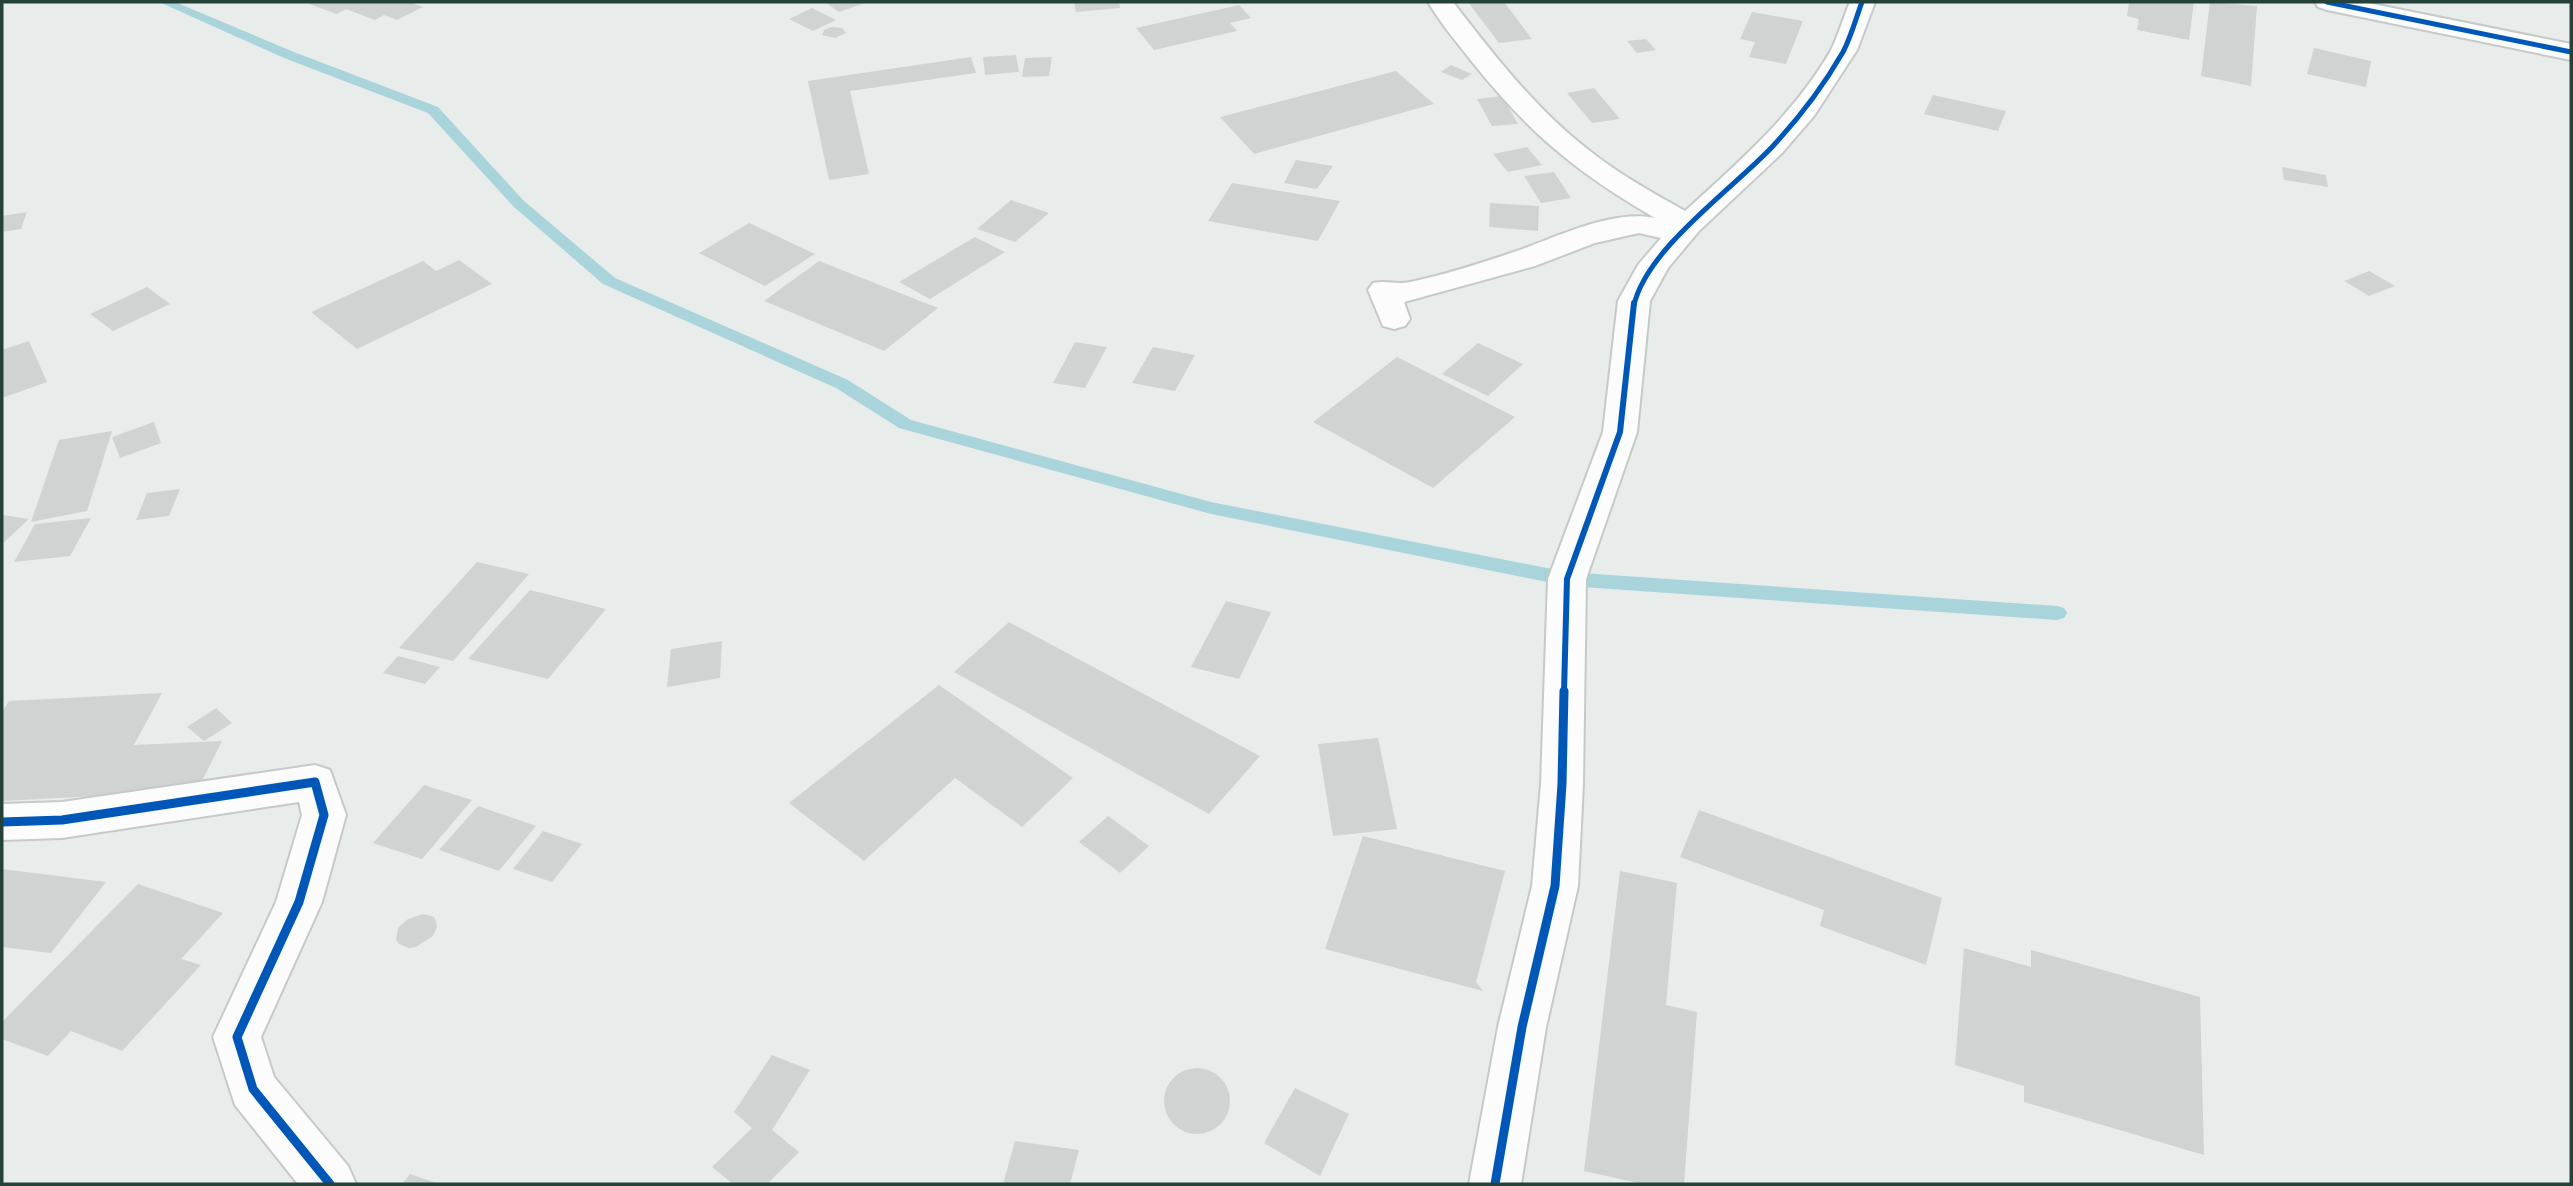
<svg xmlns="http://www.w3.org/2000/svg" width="2573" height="1186" font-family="Helvetica,sans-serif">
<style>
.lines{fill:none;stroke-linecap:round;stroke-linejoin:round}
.stream{fill:#a9d4db;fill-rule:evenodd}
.building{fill:#cfd4d2}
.minor-casing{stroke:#c5cac8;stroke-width:4}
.minor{fill:#fcfcfc;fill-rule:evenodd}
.cycleway-far2-casing{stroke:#f7fbf9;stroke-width:9}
.cycleway-far1-casing{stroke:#f7fbf9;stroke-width:10}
.cycleway-casing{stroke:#f7fbf9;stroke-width:13}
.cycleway-far2{stroke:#0057b8;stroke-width:5}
.cycleway-far1{stroke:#0057b8;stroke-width:6}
.cycleway{stroke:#0057b8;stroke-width:9}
</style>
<rect width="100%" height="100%" fill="#e8edeb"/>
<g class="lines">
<!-- stream -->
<path class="stream" d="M159,2H175L294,52L438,107L524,201L615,278L848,380L911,420L1211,502L1567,572L2057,606L2064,608L2067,613L2064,618L2057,620L1567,586L1211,514L899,428L836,388L603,284L514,207L428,113L284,58Z"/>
</g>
<!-- building -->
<path class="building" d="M312,2H409L423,7L397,20L384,15L375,20L346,9L337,14L309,4Z
M825,2H868L839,12Z
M1074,2H1119L1120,8L1076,12Z
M1468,2H1504L1532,39L1499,43Z
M2129,2H2194L2189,40L2137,30L2139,19L2127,16Z
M2210,2L2257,6L2251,86L2201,76Z
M1239,5L1251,18L1230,23L1237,31L1154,50L1136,28Z
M812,8L836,20L813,31L789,19Z
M1752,12L1803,21L1786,64L1749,57L1755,42L1740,39Z
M831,27L842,28L846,33L835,38L822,35L824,30Z
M1646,39L1656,50L1637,53L1627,41Z
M2314,48L2371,61L2366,87L2307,74Z
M1016,55L1019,72L985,75L983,57Z
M971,57L976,73L850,91L869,174L829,180L808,81Z
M1052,57L1049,76L1022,77L1025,58Z
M1451,65L1472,74L1462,80L1441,72Z
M1396,71L1434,104L1254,154L1220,117Z
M1594,88L1620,119L1592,123L1567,93Z
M1933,95L2006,111L1998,131L1924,114Z
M1502,96L1518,124L1492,126L1477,99Z
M1527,147L1542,165L1508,172L1493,154Z
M1296,160L1333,166L1317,189L1284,183Z
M2282,167L2326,175L2328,187L2284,180Z
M1554,172L1571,198L1541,203L1524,176Z
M1232,183L1340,201L1318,241L1208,221Z
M1011,200L1049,213L1015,242L977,229Z
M1490,203L1539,206L1538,231L1489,227Z
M27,212L21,229L2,232V216Z
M749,223L815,254L765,286L699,253Z
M975,237L1005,252L930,299L899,282Z
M459,260L492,284L357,349L311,312L423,261L436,271Z
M819,261L938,308L884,351L764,301Z
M2369,271L2395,286L2369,296L2344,281Z
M147,287L170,304L113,331L90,314Z
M29,341L47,382L2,398V350Z
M1075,342L1107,347L1085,388L1053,383Z
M1478,343L1523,364L1488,396L1442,374Z
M1153,347L1195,355L1175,391L1132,383Z
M1397,357L1515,417L1433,488L1313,422Z
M154,422L161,443L120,458L112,437Z
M112,431L87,511L31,522L59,440Z
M180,489L169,516L136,520L147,493Z
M2,515L29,519L2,544Z
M91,518L70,556L14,562L35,524Z
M477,562L529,574L453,661L399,648Z
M530,590L606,609L548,679L468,659Z
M1226,601L1271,612L1239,679L1191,667Z
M1009,622L1260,756L1209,814L954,672Z
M722,641L720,678L667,687L671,649Z
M398,656L440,667L425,684L383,673Z
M939,685L1073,778L1022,827L955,778L864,861L789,803Z
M162,693L134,745L222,741L197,791L2,801V712L9,701Z
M216,708L232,723L204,741L187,727Z
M1378,738L1397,829L1333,836L1318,744Z
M424,785L472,800L422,859L373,843Z
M478,806L536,826L499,871L439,850Z
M1699,810L1942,898L1926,965L1820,926L1824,910L1680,857Z
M1108,816L1149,846L1120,873L1079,842Z
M543,831L582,844L552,882L513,869Z
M1363,836L1505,871L1476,982L1483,991L1325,949Z
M2,869L106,882L51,953L2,947Z
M1620,871L1677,883L1666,1005L1697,1012L1684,1184H1643L1584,1171Z
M138,884L223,913L181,959L201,965L122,1051L71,1031L48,1056L2,1039V1022Z
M423,914L434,917L436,922L437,927L433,936L416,947L409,948L399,944L396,940L398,928L408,919Z
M1964,948L2031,967V950L2200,997L2204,1155L2024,1102V1086L1955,1065Z
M772,1055L810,1070L772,1130L799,1152L767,1184H733L712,1167L752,1128L734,1112Z
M1164 1101a33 33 0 1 1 66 0a33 33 0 1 1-66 0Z
M1295,1088L1349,1114L1320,1176L1264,1143Z
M1015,1141L1079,1150L1070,1184H1003Z
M410,1174L439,1184H402Z"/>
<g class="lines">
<!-- minor casing -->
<g class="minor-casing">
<path id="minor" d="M1428,2H1453C1493,54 1534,107 1586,148C1617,173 1651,192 1685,211C1739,162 1793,115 1830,52C1838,37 1843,18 1850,2H1875L1857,50L1814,116L1782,153L1699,231L1668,268L1650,301L1637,432L1586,579L1583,784L1578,886L1546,1027L1521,1184H1469L1498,1027L1532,886L1541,784L1548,579L1603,432L1618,301L1638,265L1661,238L1639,233L1595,243L1535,266L1404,302L1410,319L1405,326L1394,329L1383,326L1368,290L1373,283C1386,280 1398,285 1410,282C1445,275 1481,263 1514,252C1555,238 1612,209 1655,218C1574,171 1527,131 1469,58C1455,40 1439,21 1428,2Z
M2315,2H2363L2571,44V60L2327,10L2318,7Z
M315,765L330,770L346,815L322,902L261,1037L274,1077L348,1166L356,1184H298L235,1105L213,1037L276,902L302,815L299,802L62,838L2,840V804L62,802Z"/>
</g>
<!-- minor -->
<use href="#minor" class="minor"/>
<!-- cycleway-far2 casing -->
<g class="cycleway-far2-casing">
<path id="cycleway-far2" d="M2327,2L2571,52
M1634,305C1647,248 1734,188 1773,146C1799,118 1824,85 1843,52C1851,37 1856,18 1862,2"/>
</g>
<!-- cycleway-far1 casing -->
<g class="cycleway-far1-casing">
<path id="cycleway-far1" d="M1564,692L1567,579L1620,432L1634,303"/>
</g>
<!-- cycleway casing -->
<g class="cycleway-casing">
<path id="cycleway" d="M2,822L62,820L315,782L324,815L299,902L237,1037L253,1089L330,1184
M1495,1184L1522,1027L1555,886L1562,784L1564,691"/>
</g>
<!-- cycleway-far2 -->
<use href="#cycleway-far2" class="cycleway-far2"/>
<!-- cycleway-far1 -->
<use href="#cycleway-far1" class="cycleway-far1"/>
<!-- cycleway -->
<use href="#cycleway" class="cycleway"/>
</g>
<!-- border -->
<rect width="2573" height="1186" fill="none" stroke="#24423a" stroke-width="7"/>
</svg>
